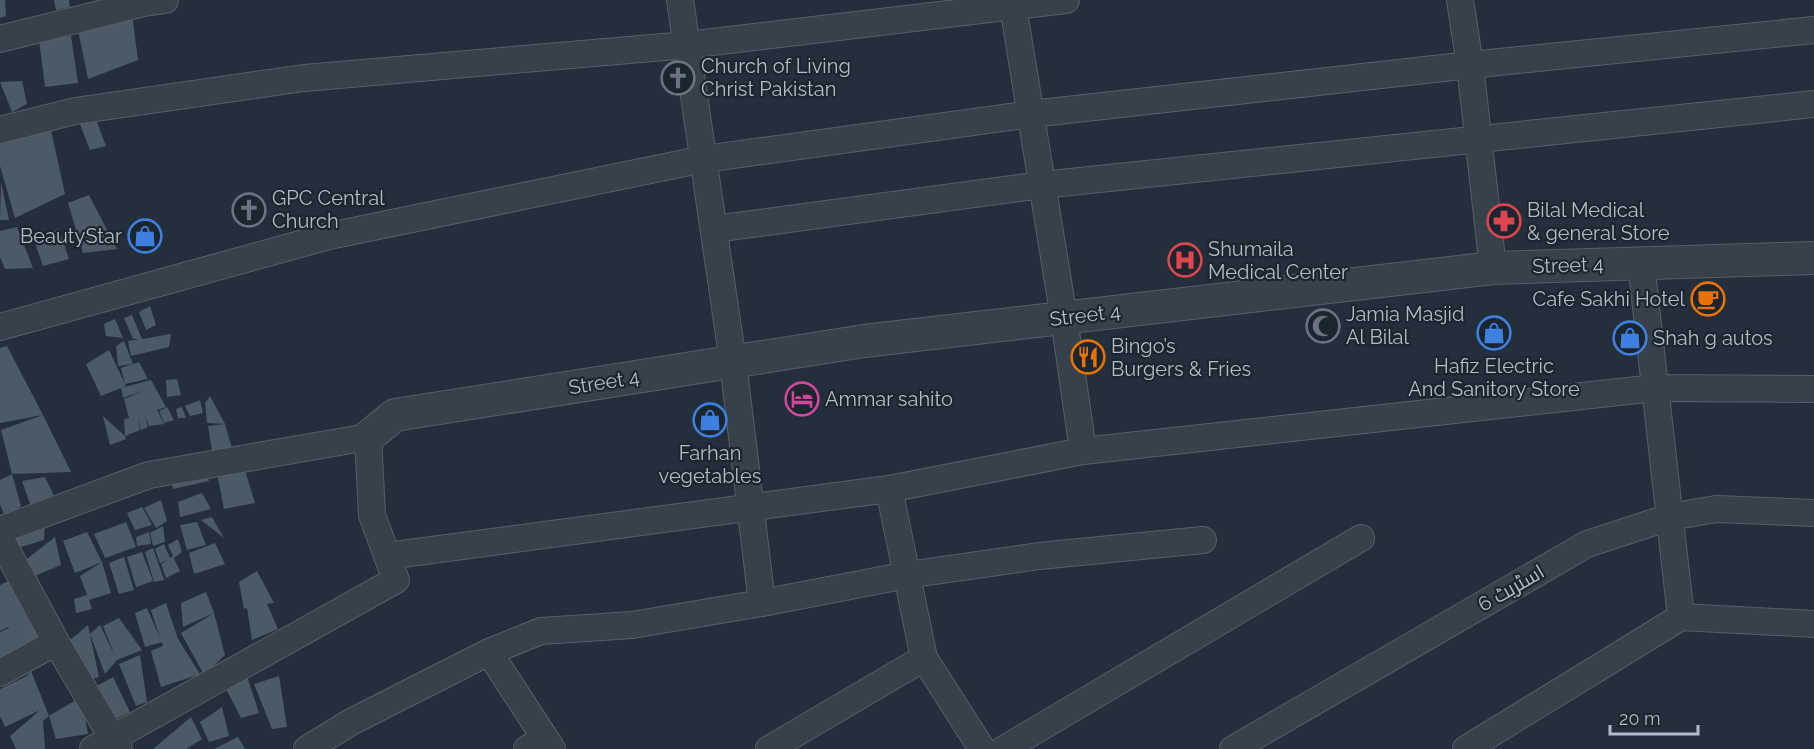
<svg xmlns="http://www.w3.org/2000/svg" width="1814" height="749" font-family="Raleway,Cairo,sans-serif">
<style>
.building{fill:#4c5a66}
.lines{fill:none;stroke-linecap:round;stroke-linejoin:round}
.minor-casing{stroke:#555f69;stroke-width:28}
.tertiary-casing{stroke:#555f69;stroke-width:34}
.minor{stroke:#37414b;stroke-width:26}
.tertiary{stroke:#37414b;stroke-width:32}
.labels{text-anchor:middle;stroke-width:4.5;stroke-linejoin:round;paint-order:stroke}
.poi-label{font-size:20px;fill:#b2bcc7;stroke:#1c2630;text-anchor:start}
.street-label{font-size:20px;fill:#b2bcc7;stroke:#1c2630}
</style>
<rect width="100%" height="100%" fill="#23303b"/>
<!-- building -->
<path class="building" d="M0,0H5L6,16L0,18Z
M54,0H69L70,7L56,10Z
M132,14L138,60L88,79L78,30Z
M71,36L78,83L45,87L39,40Z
M22,81L27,104L12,112L0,82Z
M94,114L106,146L90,150L78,119Z
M51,130L65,194L15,218L0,166V141Z
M1,182L9,220H0Z
M89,195L117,249L83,253L68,203Z
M17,227L33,268L5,269L0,257V231Z
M59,229L69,259L43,266L33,237Z
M150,306L156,325L146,330L139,312Z
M132,315L142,339L171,334L169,347L131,356L128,341L139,339H133L124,318Z
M115,319L123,338L106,336L104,324Z
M124,341L133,364L118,366L116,346Z
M7,346L43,415L0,423V348Z
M109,350L126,386L101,396L86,364Z
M139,362L148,379L125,384L121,368Z
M177,379L181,395L167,397L166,380Z
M151,380L166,407L157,410L164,424L149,426L144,413L148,427L141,430L138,418L140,430L125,436L124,419L129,418L124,399L146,390L123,398L121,388Z
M210,396L225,424L207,423L205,403Z
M200,400L203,413L190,416L185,406Z
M167,407L174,420L164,423L159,411Z
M182,407L186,418H178L176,409Z
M43,415L71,472L12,474L21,506L5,517L0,504V480L12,474L1,430Z
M103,416L125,436L126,439L110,445Z
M225,424L233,452L212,451L208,426Z
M243,464L255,503L224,509L216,468Z
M203,468L209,481L173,489L171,478Z
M45,477L57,502L31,507L22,481Z
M202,493L211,509L180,517L178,502Z
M161,500L167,521L156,528L144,508Z
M142,507L152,525L135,530L127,513Z
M212,517L224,538L201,520Z
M45,521L44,540L14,549L10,534Z
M126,522L136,547L105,558L94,534Z
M197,522L206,545L187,550L180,525Z
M163,526L165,542L153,546L150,533Z
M87,532L102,562L111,593L89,600L92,609L76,613L74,599L87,595L80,576L102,562L75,573L63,541Z
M149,532L151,544L137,546L136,537Z
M55,537L61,565L32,577L23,562Z
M178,539L182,552L174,558L180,571L166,578L161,564L168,560L160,563L155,549L164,544L170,558L173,556L168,545Z
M215,543L225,564L194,574L189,553Z
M153,548L164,580L154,582L145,552Z
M142,552L153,581L136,587L127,557Z
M124,557L134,590L119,594L109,563Z
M257,571L274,603L267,604L278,629L252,640L247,608L244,609L239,582Z
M10,580L35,610L40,644L0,666V632L9,628L8,627L0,631V585Z
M206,592L214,613L225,655L204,675L181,633L214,613L183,627L181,603Z
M166,603L178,639L200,674L161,687L151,651L163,646L162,642L145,647L135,613L147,608L160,638L151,610Z
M119,618L142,650L117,660L105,674L90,634L100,625L115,656L103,626Z
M88,625L99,677L84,681L68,642Z
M140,655L147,702L136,706L119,664Z
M244,667L259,713L241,718L222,681Z
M31,671L49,716L43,721L45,749H16L10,736L38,712V711L5,727L0,716V689L27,676Z
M279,676L287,727L272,729L254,684Z
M113,677L130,712L112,721L95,687Z
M81,697L88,734L56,739L49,716Z
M222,707L229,736L209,742L200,722Z
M191,717L202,739L186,749H153Z
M238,737L245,749H214Z"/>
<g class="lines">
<!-- minor casing -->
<g class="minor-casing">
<path id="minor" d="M680,0L733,362L762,603
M1012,0L1064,318L1083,451
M1460,0L1470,65L1493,268
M0,39L144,3L165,0
M0,130L75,111L304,78L687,45L1066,0
M714,229L1042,185L1814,104
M1641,263L1681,617
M0,327L329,236L704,159L1031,114L1470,65L1814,30
M889,489L924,658L982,749
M0,530L149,475L368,437L372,515L396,580L93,749
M0,538L56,642L119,749
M387,556L889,489L1083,451L1655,388L1814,389
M489,652L552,749
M0,673L56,642
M307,749L351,722L489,652L541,631L632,625L762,603L907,575L1039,556L1203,540
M527,749L545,738
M769,749L924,658
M1004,749L1361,538
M1233,749L1587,544L1670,517L1716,509L1814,513
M1466,749L1681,617L1814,624"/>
</g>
<!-- tertiary casing -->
<g class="tertiary-casing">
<path id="tertiary" d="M368,437L395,415L864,341L1493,268L1814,258"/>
</g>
<!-- minor -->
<use href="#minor" class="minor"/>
<!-- tertiary -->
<use href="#tertiary" class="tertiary"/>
</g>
<!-- icons -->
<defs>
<g id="church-ring" transform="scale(1.725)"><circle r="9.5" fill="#1c2630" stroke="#6b7280" stroke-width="1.5"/><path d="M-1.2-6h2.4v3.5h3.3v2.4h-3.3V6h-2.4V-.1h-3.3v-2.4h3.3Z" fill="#6b7280"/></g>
<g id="pharmacy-ring" transform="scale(1.725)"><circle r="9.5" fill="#1c2630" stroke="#e0444e" stroke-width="1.5"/><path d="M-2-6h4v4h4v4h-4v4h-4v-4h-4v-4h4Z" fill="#e0444e"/></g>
<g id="shop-ring" transform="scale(1.725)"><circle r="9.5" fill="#1c2630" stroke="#3f7fe0" stroke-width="1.5"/><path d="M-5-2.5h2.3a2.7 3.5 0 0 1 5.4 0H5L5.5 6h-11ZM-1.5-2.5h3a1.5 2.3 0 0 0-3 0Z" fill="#3f7fe0"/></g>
<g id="hospital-ring" transform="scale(1.725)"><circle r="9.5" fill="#1c2630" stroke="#e0444e" stroke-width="1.5"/><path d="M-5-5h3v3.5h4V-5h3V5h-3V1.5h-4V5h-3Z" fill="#e0444e"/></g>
<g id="cafe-ring" transform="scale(1.725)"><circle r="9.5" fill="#1c2630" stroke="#e8710a" stroke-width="1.5"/><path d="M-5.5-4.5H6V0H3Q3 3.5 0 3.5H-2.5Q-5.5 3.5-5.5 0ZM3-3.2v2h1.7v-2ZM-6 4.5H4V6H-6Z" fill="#e8710a"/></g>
<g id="mosque-ring" transform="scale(1.725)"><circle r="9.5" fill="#1c2630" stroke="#6b7280" stroke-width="1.5"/><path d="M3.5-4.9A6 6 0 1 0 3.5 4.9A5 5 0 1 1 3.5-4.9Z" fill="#6b7280"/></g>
<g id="restaurant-ring" transform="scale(1.725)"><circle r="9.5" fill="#1c2630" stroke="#e8710a" stroke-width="1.5"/><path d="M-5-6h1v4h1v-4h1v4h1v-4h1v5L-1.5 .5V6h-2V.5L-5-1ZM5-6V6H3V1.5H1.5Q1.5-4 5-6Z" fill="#e8710a"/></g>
<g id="hotel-ring" transform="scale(1.725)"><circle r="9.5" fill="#1c2630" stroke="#d1479c" stroke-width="1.5"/><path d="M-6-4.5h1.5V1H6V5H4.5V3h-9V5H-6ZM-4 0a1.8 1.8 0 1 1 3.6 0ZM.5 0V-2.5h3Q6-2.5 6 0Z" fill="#d1479c"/></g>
</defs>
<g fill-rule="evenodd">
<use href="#church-ring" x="678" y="78"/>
<use href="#church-ring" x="249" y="210"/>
<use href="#pharmacy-ring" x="1504" y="221"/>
<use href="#shop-ring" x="145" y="236"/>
<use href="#hospital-ring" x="1185" y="260"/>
<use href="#cafe-ring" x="1708" y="299"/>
<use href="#mosque-ring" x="1323" y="326"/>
<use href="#shop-ring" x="1494" y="333"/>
<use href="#shop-ring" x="1630" y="338"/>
<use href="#restaurant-ring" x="1088" y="357"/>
<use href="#hotel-ring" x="802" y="399"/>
<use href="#shop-ring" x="710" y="420"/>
</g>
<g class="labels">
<!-- poi labels -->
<g class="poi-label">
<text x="701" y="73">Church of Living<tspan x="701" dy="23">Christ Pakistan</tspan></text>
<text x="272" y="205">GPC Central<tspan x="272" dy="23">Church</tspan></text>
<text x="1527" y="217">Bilal Medical<tspan x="1527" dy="23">&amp; general Store</tspan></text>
<text x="122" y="243" text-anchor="end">BeautyStar</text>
<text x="1208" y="256">Shumaila<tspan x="1208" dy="23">Medical Center</tspan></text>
<text x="1685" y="306" text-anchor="end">Cafe Sakhi Hotel</text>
<text x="1346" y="321">Jamia Masjid<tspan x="1346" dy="23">Al Bilal</tspan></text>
<text x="1653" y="345">Shah g autos</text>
<text x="1111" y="353">Bingo’s<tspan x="1111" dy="23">Burgers &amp; Fries</tspan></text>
<text x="1494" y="373" text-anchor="middle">Hafiz Electric<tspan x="1494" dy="23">And Sanitory Store</tspan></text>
<text x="825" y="406">Ammar sahito</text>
<text x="710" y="460" text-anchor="middle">Farhan<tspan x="710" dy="23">vegetables</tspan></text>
</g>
<!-- street labels -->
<g class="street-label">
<text transform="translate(1568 265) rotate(-2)" y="7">Street 4</text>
<text transform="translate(1085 315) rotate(-7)" y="7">Street 4</text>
<text transform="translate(604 382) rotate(-9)" y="7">Street 4</text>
<text transform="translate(1511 588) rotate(-30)" y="7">اسٹریٹ 6</text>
</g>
</g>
<!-- scale -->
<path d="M1610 725v9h88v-9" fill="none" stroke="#b2bcc7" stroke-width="3"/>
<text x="1619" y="725" font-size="18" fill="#b2bcc7" stroke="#1c2630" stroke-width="4.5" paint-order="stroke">20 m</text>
</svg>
